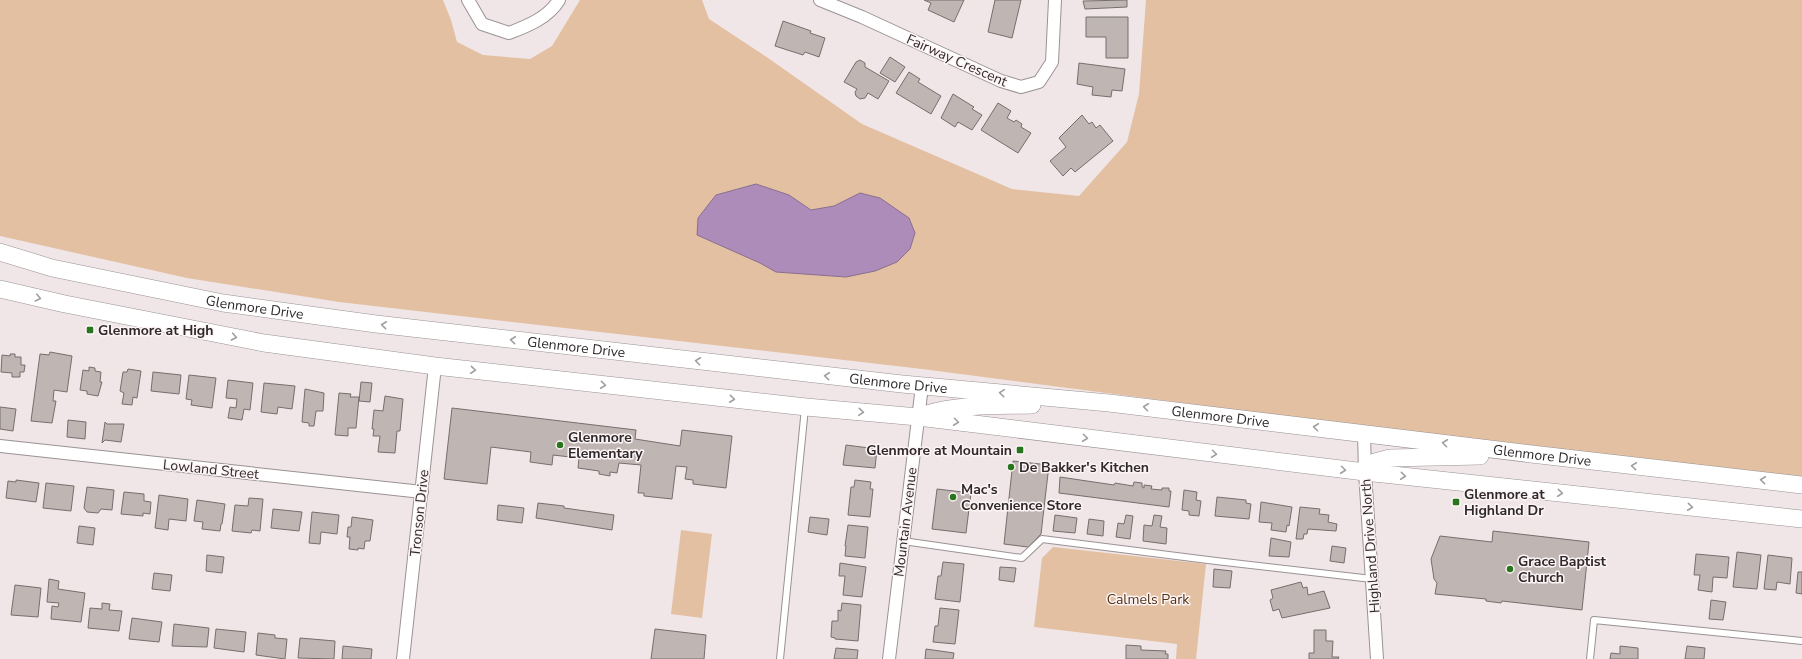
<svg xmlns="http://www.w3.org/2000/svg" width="1802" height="659" font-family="'Nunito Sans',sans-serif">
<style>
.green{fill:#e3c0a2}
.water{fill:#ae8cba;stroke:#886f8f}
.building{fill:#bfb6b4;stroke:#766e6c}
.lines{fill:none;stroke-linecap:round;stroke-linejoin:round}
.lane-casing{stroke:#9a9293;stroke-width:8}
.street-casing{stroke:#9a9293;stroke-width:14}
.secondary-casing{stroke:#9a9293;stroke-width:18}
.lane{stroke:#fff;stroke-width:6}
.street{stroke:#fff;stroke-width:12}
.secondary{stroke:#fff;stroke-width:17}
.oneway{stroke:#a19fa0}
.poi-dot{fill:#27751c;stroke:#fdf4f5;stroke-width:1.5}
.labels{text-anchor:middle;stroke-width:3;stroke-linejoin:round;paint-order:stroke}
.street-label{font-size:14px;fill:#2e2a2b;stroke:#fdf4f5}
.poi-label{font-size:14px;font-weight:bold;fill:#2e2a2b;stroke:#fdf4f5;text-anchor:start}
.park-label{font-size:14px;fill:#523314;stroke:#fdf4f5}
</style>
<rect width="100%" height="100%" fill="#f0e6e7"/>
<!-- green -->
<path class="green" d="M0,0H443L451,20L457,42L483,55L530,59L552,46L580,0H702L709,19L768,58L862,124L1012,189L1079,196L1127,142L1139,94L1146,0H1802V478L1330,422L922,369L339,302L187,278L0,236Z
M681,530L712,534L702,618L671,614Z
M1053,547L1206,564L1196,659H1176L1177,644L1034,627L1042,558Z"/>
<!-- water -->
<path class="water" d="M756,184L789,195L811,210L834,206L860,193L880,198L909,218L915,233L910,249L897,262L875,271L846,277L776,272L760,263L697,235L698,218L716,195Z"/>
<!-- building -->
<path class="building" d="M924,0H964L954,22L928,10L931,3Z
M995,0H1021L1012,38L988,32Z
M1127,0V7L1085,9L1083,1Z
M1086,17H1128V58H1106V37H1086Z
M783,21L811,31L810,33L825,38L819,57L805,52L803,55L775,46Z
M890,57L905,67L895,82L880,73Z
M860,60L865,63V67L889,81L878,99L868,93L865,98L860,99L856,96L855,92L857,89L844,82L856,62Z
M1079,63L1125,69L1122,91L1112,90L1111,97L1092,95L1093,87L1077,84Z
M909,72L920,79L918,82L941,96L931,114L896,93Z
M953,94L974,107L972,109L982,115L972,130L958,122L955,127L941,118Z
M998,103L1011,111L1007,118L1014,122L1016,120L1022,124L1021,127L1031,133L1018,153L981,130Z
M1082,115L1089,124L1092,122L1096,128L1100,125L1113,141L1075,172L1071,168L1063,176L1050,161L1066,147L1059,138Z
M50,352L72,356L67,392L54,390L53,401H56L52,423L31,421L40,354L49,355Z
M10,354H15V357H21V365H25L24,372H20V377H12V373L1,372L2,355L10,356Z
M89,367L95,368V371L101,372L100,382H102L98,396L87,394V391L80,390L83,370L89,371Z
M128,369L141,371L137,398L133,397L132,405L122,404L124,393L120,391L123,372H127Z
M153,372L181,375L179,394L151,391Z
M189,375L216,378L212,408L191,405L192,400L186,399Z
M228,380L253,383L250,410L244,409L242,420L228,418L230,407L236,408L237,399L226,398Z
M361,382L372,383L370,402L359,401Z
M264,383L295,386L292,409L278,407L277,414L261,412Z
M305,389L324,393L323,411H316L314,426H309V423L302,422Z
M339,393L351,394L350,397H359L356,428H348V436L335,435Z
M385,396L403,399L400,431H397L395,453L378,452L380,436H373L374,429H372L374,410L383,411Z
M0,407L16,409L13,431L0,429Z
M452,408L636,430L635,439L680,446L682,430L732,436L726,488L693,484V480L685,479L687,467L676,466L672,499L644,496V493H638L641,465L619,463L617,473L610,472V476L599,474V471L578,468L579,458L553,455L552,465L530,462L531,452L491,447L487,484L444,479Z
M68,420L86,422L85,439L67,437Z
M105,422L107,424H124L121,442L105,440L102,443Z
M846,445L877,449L875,468L843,465Z
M1013,461L1049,465L1041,534L1028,547L1004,544Z
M1060,477L1114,485L1115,483L1133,486L1134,482L1142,483V487L1144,488V485L1152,486L1151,489L1162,490V488H1169V491H1171L1169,507L1059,493Z
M16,480L39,483L36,502L6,498L8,481L16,482Z
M855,480L871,482L870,489H873L870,517L848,515L851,487H854Z
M46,483L74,486L71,511L43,508Z
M87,487L114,490L112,510L101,509L98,513L87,512L84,508Z
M937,489L971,493L966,533L932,529Z
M1184,490L1197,492L1196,500L1201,501L1199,516L1189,515V511L1182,510Z
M124,492L144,494V501L151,502L150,514L143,513V516L121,514Z
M159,495L188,499L186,521L169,519L168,530L155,528Z
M1217,497L1246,500V503L1251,504L1249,519L1215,516Z
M249,498L263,499L260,531L252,530L251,533L232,531L235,505L248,506Z
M197,500L225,504L222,524H221L220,531L202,529L203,522L194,521Z
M1261,502L1292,507L1289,526L1287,525L1286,532L1271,530L1272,523L1259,522Z
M538,503L564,506V508L614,515L612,530L536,518Z
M498,505L524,508L522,523L497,520Z
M1300,507L1320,509L1319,514L1329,515L1328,522L1337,524L1336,531L1308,529L1307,534H1304L1303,539H1296Z
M273,509L302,512L299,531L271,528Z
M312,512L339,515L337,534L321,532L320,544L309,543Z
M1055,515L1077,518L1075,533L1053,531Z
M1126,515L1133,516L1130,539L1116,537L1118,523L1124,524Z
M1154,515L1162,516L1160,527L1167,528L1166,544L1143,541L1144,525L1152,526Z
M352,517L373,520L370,541H365L364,549L358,548V550L349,549L350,537H347L348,527H351Z
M810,517L829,519L827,535L808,532Z
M1089,519L1104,521L1103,536L1087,534Z
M848,525L868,527L865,558L845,556L846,546H845Z
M79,526L95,528L93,545L77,543Z
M1493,531L1589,542L1582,610L1502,601L1501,603L1486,601V599L1435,594L1437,583L1434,579L1431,559L1440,536L1492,542Z
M1271,538L1291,542L1289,557L1269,556Z
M1332,546L1346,548L1344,563L1330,561Z
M1737,552L1761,555L1757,589L1733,587Z
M1696,554L1729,557L1727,578L1713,577L1712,592L1698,590L1700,575H1694Z
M207,555L224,557L222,573L206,571Z
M1768,555L1792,558L1790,584L1777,582L1776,590L1764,589Z
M943,562L964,564L960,602L935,599L938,576H941Z
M840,563L866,567L862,597L843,595L845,576H839Z
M1000,567L1016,568L1014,582L999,580Z
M1214,569L1232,571L1230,588L1213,587Z
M1798,572H1802V594L1796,593Z
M154,573L172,575L170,591L152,589Z
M49,579L59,581L58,589L85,593L81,622L51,619L52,606L58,607L59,603L47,602Z
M1301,582L1303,588L1307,587L1308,595L1324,591L1330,608L1282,618L1279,609L1273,611L1270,600L1273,598L1271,590Z
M15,585L41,588L38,617L11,615Z
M1711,600L1726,602L1723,620L1709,619Z
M102,603L110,604L109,610L122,611L119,631L88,628L90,608L102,609Z
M842,603L861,605L858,641L835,639V638L831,637L832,621H838V610L841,611Z
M940,608L959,610L955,644L933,642L935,626H938Z
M132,618L162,622L159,642L129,639Z
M174,624L209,628L207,647L172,646Z
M216,629L246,632L244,652L214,648Z
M655,629L706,635L704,659H651Z
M1314,630H1326V641H1333L1332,657H1339L1338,659H1309V653H1314Z
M258,633L275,635V638L287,639L285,659L256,655Z
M300,638L335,641L334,659L298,658Z
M1126,645L1141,646V650L1166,651L1165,654H1168V659H1126Z
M343,646L372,649L371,659H342Z
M1620,646L1638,648V659H1610L1611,653L1620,654Z
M1687,646L1705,648L1704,659H1685Z
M836,648L858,650L857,659H834Z
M926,649L954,653L953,659H925Z"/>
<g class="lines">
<!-- lane casing -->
<g class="lane-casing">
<path id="lane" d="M903,541L1022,558L1042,539L1216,561L1372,579
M780,659L805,408
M1590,659L1594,620L1802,641"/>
</g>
<!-- street casing -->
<g class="street-casing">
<path id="street" d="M468,0L482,24L509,33C527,26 548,18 559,0
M820,0L862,17L1001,81L1021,87L1039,82L1052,62L1055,0
M1364,433L1365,472L1377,659
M0,446L422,492
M403,659L435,366
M889,659L922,386"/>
</g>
<!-- secondary casing -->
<g class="secondary-casing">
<g id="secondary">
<path id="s1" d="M0,252L52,268L223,303L376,324L902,384L1109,403L1540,455L1802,485"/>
<path d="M0,289L65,304L264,343L435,366L806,407L918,417L1365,472L1802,519"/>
<path d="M927,414C961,404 997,406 1032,405"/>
<path d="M1365,472L1375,462L1390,458L1480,456"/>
</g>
</g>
<!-- lane -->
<use href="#lane" class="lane"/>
<!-- street -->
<use href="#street" class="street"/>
<!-- secondary -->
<use href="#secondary" class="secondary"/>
</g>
<!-- one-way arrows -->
<defs><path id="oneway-chevron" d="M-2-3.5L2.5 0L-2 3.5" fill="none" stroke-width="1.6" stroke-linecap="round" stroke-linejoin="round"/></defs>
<g class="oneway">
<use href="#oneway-chevron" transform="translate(38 298) rotate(13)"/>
<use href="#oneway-chevron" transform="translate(384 325) rotate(-174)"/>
<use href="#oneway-chevron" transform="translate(234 337) rotate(11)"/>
<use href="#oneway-chevron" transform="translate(513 340) rotate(-174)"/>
<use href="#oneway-chevron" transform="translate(698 361) rotate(-173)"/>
<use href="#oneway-chevron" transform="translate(473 370) rotate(6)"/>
<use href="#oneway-chevron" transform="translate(827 376) rotate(-174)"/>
<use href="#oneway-chevron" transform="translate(603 385) rotate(6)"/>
<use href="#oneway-chevron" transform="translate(1002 393) rotate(-175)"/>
<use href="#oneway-chevron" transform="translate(732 399) rotate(6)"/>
<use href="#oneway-chevron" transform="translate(1146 407) rotate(-173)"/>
<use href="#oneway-chevron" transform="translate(861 412) rotate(5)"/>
<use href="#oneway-chevron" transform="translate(956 422) rotate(7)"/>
<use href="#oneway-chevron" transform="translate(1316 427) rotate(-173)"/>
<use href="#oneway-chevron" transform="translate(1085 438) rotate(7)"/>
<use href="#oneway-chevron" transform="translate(1445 443) rotate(-173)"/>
<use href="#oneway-chevron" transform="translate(1214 454) rotate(7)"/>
<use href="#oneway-chevron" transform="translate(1634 466) rotate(-174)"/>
<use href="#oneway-chevron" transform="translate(1343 470) rotate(7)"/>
<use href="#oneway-chevron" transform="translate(1403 476) rotate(6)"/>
<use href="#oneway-chevron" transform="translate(1763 480) rotate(-174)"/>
<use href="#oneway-chevron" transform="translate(1560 493) rotate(6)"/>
<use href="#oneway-chevron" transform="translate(1690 507) rotate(6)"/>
</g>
<!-- markers -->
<g class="poi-dot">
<rect x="86" y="326" width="8" height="8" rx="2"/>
<circle cx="560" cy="445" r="4"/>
<rect x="1016" y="446" width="8" height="8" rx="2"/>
<circle cx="1011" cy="467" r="4"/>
<circle cx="953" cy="497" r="4"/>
<rect x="1452" y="498" width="8" height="8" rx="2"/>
<circle cx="1510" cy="569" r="4"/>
</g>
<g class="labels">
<!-- street labels -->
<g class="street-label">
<text transform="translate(957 60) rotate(24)" y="5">Fairway Crescent</text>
<text dy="5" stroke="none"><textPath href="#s1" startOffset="261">Glenmore Drive</textPath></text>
<text dy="5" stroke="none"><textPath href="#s1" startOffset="585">Glenmore Drive</textPath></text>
<text dy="5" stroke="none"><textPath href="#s1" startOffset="909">Glenmore Drive</textPath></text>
<text dy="5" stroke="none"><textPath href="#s1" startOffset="1233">Glenmore Drive</textPath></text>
<text dy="5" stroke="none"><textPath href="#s1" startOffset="1557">Glenmore Drive</textPath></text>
<text transform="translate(211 469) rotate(6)" y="5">Lowland Street</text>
<text transform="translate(419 513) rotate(-84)" y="5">Tronson Drive</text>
<text transform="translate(905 522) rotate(-83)" y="5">Mountain Avenue</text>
<text transform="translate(1370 546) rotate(-94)" y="5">Highland Drive North</text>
</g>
<!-- poi labels -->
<g class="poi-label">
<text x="98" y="335">Glenmore at High</text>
<text x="568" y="442">Glenmore<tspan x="568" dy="16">Elementary</tspan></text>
<text x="1012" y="455" text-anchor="end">Glenmore at Mountain</text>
<text x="1019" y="472">De Bakker's Kitchen</text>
<text x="961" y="494">Mac's<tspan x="961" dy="16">Convenience Store</tspan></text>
<text x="1464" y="499">Glenmore at<tspan x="1464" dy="16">Highland Dr</tspan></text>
<text x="1518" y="566">Grace Baptist<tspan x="1518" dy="16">Church</tspan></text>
</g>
<!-- park labels -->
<g class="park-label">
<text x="1148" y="604">Calmels Park</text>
</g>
</g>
</svg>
